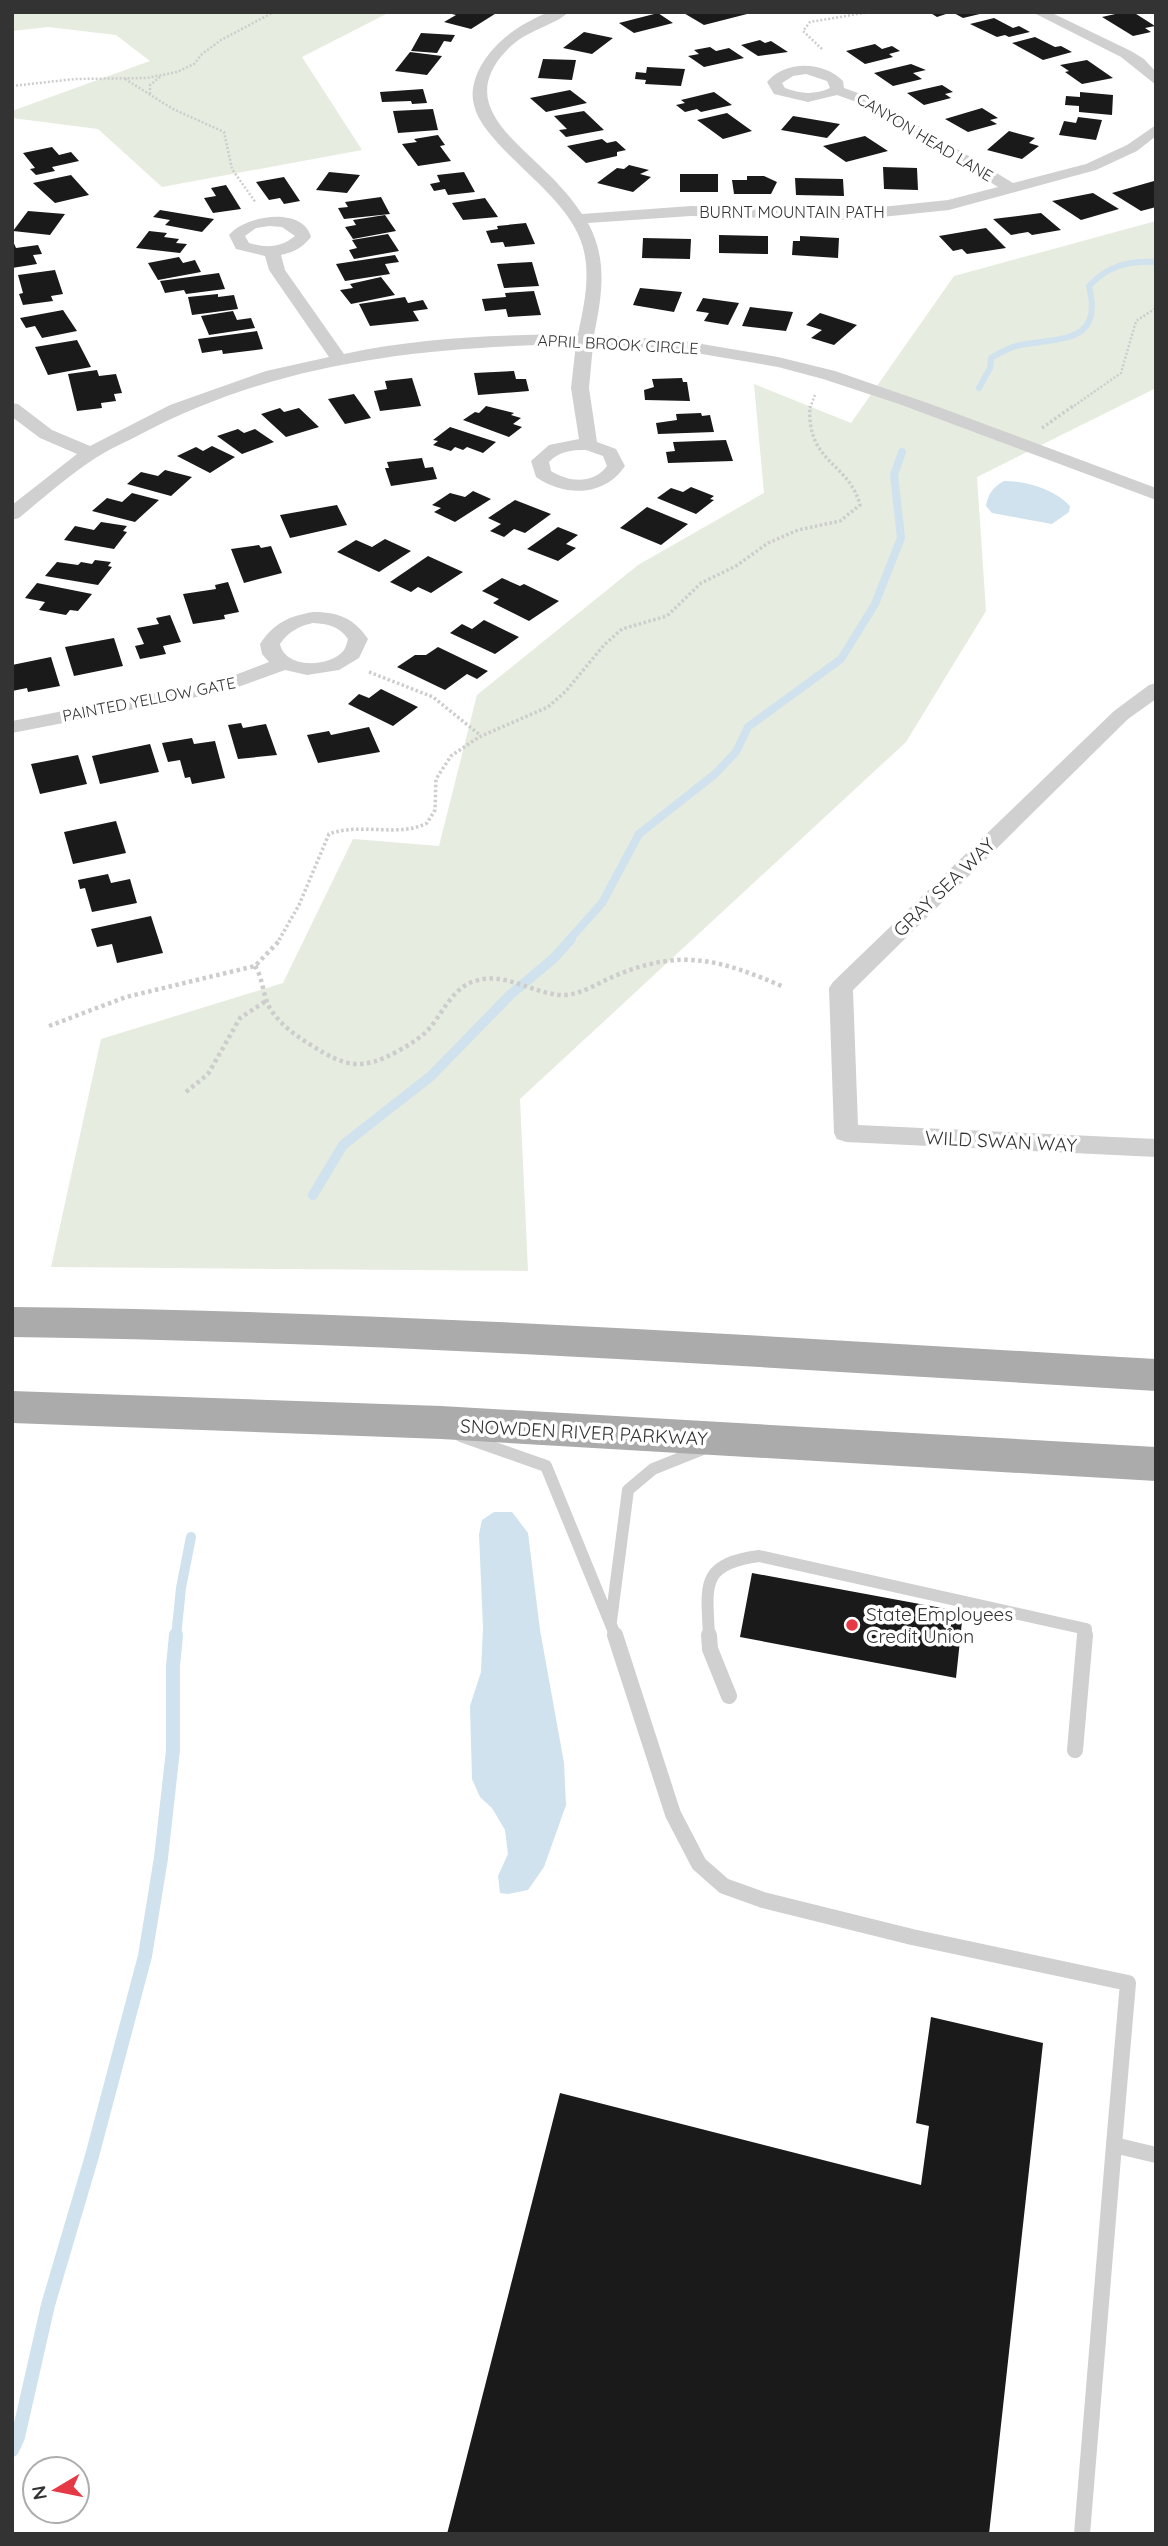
<svg xmlns="http://www.w3.org/2000/svg" width="1168" height="2546" font-family="Quicksand,sans-serif">
<style>
.green{fill:#e6ecdf}
.water{fill:#cfe2ee}
.lines{fill:none;stroke-linecap:round;stroke-linejoin:round}
.stream-far3{stroke:#cfe2ee;stroke-width:6}
.stream-far2{stroke:#cfe2ee;stroke-width:8}
.stream-far1{stroke:#cfe2ee;stroke-width:10}
.stream{stroke:#cfe2ee;stroke-width:14}
.building{fill:#1a1a1a}
.path-far2{stroke:#cdcdcd;stroke-width:2.5;stroke-dasharray:2 2;stroke-linecap:butt}
.path-far1{stroke:#cdcdcd;stroke-width:3.5;stroke-dasharray:2.5 2.5;stroke-linecap:butt}
.path{stroke:#cdcdcd;stroke-width:4.5;stroke-dasharray:3.5 3.5;stroke-linecap:butt}
.lane-far1{stroke:#d0d0d0;stroke-width:12}
.lane{stroke:#d0d0d0;stroke-width:16}
.street{fill:#d0d0d0;fill-rule:evenodd}
.primary{fill:#ababab;fill-rule:evenodd}
.poi-dot{fill:#e63946;stroke:#fff;stroke-width:2.5}
.labels{text-anchor:middle;stroke-width:7;stroke-linejoin:round;paint-order:stroke}
.far-street-label{font-size:16px;fill:#333;stroke:#fff}
.street-label{font-size:19px;fill:#333;stroke:#fff}
.poi-label{font-size:19px;fill:#333;stroke:#fff;text-anchor:start}
</style>
<rect width="100%" height="100%" fill="#fff"/>
<!-- green -->
<path class="green" d="M12,12H390L302,57L362,150L162,187L98,129L12,118V111L150,61L116,35L48,27L12,31Z
M1156,221V388L977,477L986,611L906,742L520,1099L528,1271L51,1267L101,1039L283,983L353,839L439,846L477,695L638,565L764,493L754,384L851,423L954,276Z"/>
<!-- water -->
<path class="water" d="M1004,481C1027,481 1054,489 1070,506L1069,512L1052,524L992,513L986,506C988,494 993,487 1004,481Z
M494,1512H512L528,1533L540,1630L564,1763L566,1805L544,1867L528,1890L508,1894L500,1893L498,1876L508,1854L505,1830L492,1808L480,1797L472,1779L470,1706L481,1672L483,1628L479,1534L482,1520Z"/>
<g class="lines">
<!-- stream-far3 -->
<path class="stream-far3" d="M979,388L990,368L991,358C1001,352 1010,347 1021,345C1059,337 1104,345 1089,286C1108,266 1129,260 1156,262"/>
<!-- stream-far2 -->
<path class="stream-far2" d="M569,940L602,903L639,834L715,774L736,752L748,727L841,659L875,604L901,538L894,475L902,452"/>
<!-- stream-far1 -->
<path class="stream-far1" d="M313,1195L343,1145L431,1076L510,995L554,958L571,939
M176,1637L181,1588L191,1537"/>
<!-- stream -->
<path class="stream" d="M12,2450L18,2437L48,2305L92,2156L145,1956L161,1858L173,1750V1666L176,1635"/>
</g>
<!-- building -->
<path class="building" d="M455,12H498L471,29L444,22L456,15L452,14Z
M682,12H751V13L704,25Z
M929,12H984V13L963,18L952,12L937,17Z
M1124,12H1133L1155,26L1145,28L1151,32L1133,36L1102,17Z
M658,13L673,23L634,33L619,23Z
M994,18L1013,28L1019,26L1030,32L1009,37L1005,35L997,37L970,24Z
M584,32L613,38L592,54L563,48Z
M421,33L455,35L451,42L444,41L437,53L411,51Z
M1035,37L1055,47L1061,46L1072,52L1043,60L1012,43Z
M760,40L765,43L771,41L788,52L758,56L741,45Z
M875,44L882,49L892,46L900,51L889,54L893,57L865,64L846,51Z
M710,47L716,51L729,48L744,58L704,67L688,56L699,54L694,50Z
M410,52L442,56L427,75L395,71Z
M543,59L576,60L572,80L538,78Z
M1087,60L1113,78L1082,84L1065,72L1069,71L1060,65Z
M911,64L926,70L913,73L922,79L893,86L874,73Z
M647,67L685,69L681,86L645,84L646,80L635,79L636,72L646,73Z
M942,85L953,92L945,94L951,98L924,105L907,93Z
M423,89L427,103L412,104L411,101L382,102L380,92Z
M570,90L587,103L546,112L530,98Z
M714,92L732,105L701,112L697,109L685,112L676,105L685,103L681,100Z
M1080,92L1113,95L1112,115L1079,112V106L1065,105L1066,96L1080,97Z
M982,108L998,118L990,120L997,124L968,132L945,119Z
M433,109L438,130L398,133L393,111Z
M584,111L604,130L566,137L559,130L567,129L554,116Z
M727,113L752,131L723,139L697,120Z
M793,116L840,124L827,138L781,130Z
M1078,117L1102,120L1096,140L1059,135L1064,121L1076,123Z
M1009,131L1035,138L1029,143L1039,146L1022,159L987,150Z
M438,135L445,145L440,146L451,161L418,166L402,144L417,142L414,139Z
M865,136L888,151L846,162L823,146Z
M602,139L607,143L616,141L626,150L617,152V156L586,163L567,146Z
M52,147L59,155L71,152L79,161L52,167L55,171L36,175L30,169L35,168L23,153Z
M629,165L649,170L640,174L651,177L633,192L597,183L617,168L624,169Z
M883,167L917,168L918,190L884,189Z
M329,172L360,175L347,193L316,190Z
M464,172L475,192L448,195L445,189L434,191L430,184L440,182L437,175Z
M680,174H718V192H680Z
M71,175L89,195L55,203L33,183Z
M747,176H764L777,182L771,194H734L732,180H747Z
M284,177L300,201L284,204L280,198L269,200L256,182Z
M795,178L843,179L844,196L796,195Z
M1154,181L1156,207L1141,211L1112,193Z
M226,185L241,209L213,213L204,198L216,196L211,188Z
M1093,193L1119,209L1081,220L1052,201Z
M381,197L390,214L344,219L338,208L348,207L345,202Z
M485,198L498,217L463,220L452,203Z
M160,210L214,219L202,232L165,225L170,220L153,217Z
M28,211L65,214L50,235L13,231Z
M1041,213L1061,230L1032,235L1028,232L1011,235L993,219Z
M385,215L396,231L353,239L345,227L356,225L353,220Z
M526,223L535,244L505,247L503,242L491,243L486,231L498,229L497,226Z
M986,228L1006,248L967,254L962,249L953,251L939,236Z
M149,231L167,233L164,237L179,239L176,243L187,244L180,253L136,248Z
M388,234L399,251L354,259L349,250L357,248L352,240Z
M719,235L768,236V254L719,253Z
M800,236L839,238L838,258L792,255L793,241H800Z
M643,238L691,239L690,259L642,258Z
M12,239L16,248L38,245L42,254L33,255L37,264L12,268Z
M395,255L399,262L385,264L390,274L345,281L336,264Z
M179,257L183,263L195,260L201,272L158,280L148,263Z
M532,262L539,286L504,288L497,264Z
M55,270L63,294L51,296L53,301L23,305L19,294L23,293L18,275Z
M219,273L225,289L186,294L184,290L165,293L160,281Z
M381,277L395,295L351,304L340,290L353,288L350,284Z
M640,288L682,292L674,312L633,305Z
M534,291L541,315L508,317L506,309L485,311L482,299L506,297L505,293Z
M218,294V297L234,295L238,309L192,315L188,297Z
M405,297L408,303L423,300L428,309L413,311L419,321L370,326L359,304Z
M703,298L739,303L728,325L704,321L709,313L696,311Z
M750,307L793,312L786,331L742,326Z
M63,310L77,331L42,338L35,326L26,328L20,318Z
M233,311L237,320L251,318L255,328L209,335L201,316Z
M820,313L857,325L834,345L811,338L822,330L806,325Z
M257,331L263,349L223,354L222,350L202,353L198,339Z
M77,340L91,367L48,375L35,347Z
M97,370L99,376L116,374L122,393L114,394L116,401L101,403L102,408L77,411L68,374Z
M514,371L516,379H526L529,391L478,395L474,373Z
M412,378L421,406L380,411L374,391L387,389L385,381Z
M682,378L683,382H687L690,401L645,400L644,390L654,387L652,379Z
M354,394L371,418L345,424L328,399Z
M486,406L514,413L511,415L521,418L513,424L522,427L509,437L463,420L475,412L479,413Z
M280,408L284,412L299,408L319,427L286,437L261,414Z
M701,413L702,416L710,415L714,432L658,434L656,423L677,420L676,414Z
M450,427L496,442L483,453L467,447L463,450L455,447L451,451L433,445L438,441L433,440Z
M238,429L244,433L255,429L274,442L242,454L217,436Z
M726,440L733,461L668,463L666,452L675,451L673,442Z
M212,446L235,457L210,473L177,456L196,447L203,451Z
M422,458L425,468L433,467L437,479L391,486L385,468H389L387,462Z
M165,470L192,477L171,496L127,484L141,472L158,476Z
M691,487L714,496L710,499L714,500L696,514L657,498L671,488L683,492Z
M473,491L491,499L455,522L434,512L441,508L432,505L450,493L465,497Z
M132,493L159,500L135,522L92,511L107,498L122,502Z
M515,500L551,514L525,533L514,529L504,537L490,531L501,524L488,518Z
M337,505L347,525L290,538L280,515Z
M647,507L688,524L661,545L620,528Z
M101,522L127,526L123,531L127,532L114,549L64,540L75,526L94,530Z
M558,527L578,535L566,544L576,548L558,561L527,549Z
M385,539L411,551L379,572L337,552L356,540L372,547Z
M259,545L261,548L271,546L282,573L244,583L231,549Z
M428,556L463,572L431,593L418,587L411,592L390,582Z
M95,560L111,562L108,566L112,567L98,585L45,576L57,562L78,565L81,562L92,564Z
M502,578L520,586L524,584L559,601L529,621L493,603L499,599L482,591Z
M228,582L239,612L224,615L225,619L193,624L183,594L216,589L215,585Z
M37,583L92,594L78,611L70,610L66,615L39,610L45,602L25,598Z
M170,615L181,642L163,646L166,654L140,659L135,646L144,644L137,628L159,624L156,618Z
M484,620L519,637L495,654L450,633L462,624L472,629Z
M114,638L123,666L74,676L65,647Z
M438,647L488,671L477,679L467,674L445,690L397,667L415,655H426Z
M51,657L60,686L28,692L27,688L12,691V665Z
M381,689L418,707L393,726L348,704L359,694L369,698Z
M241,723L243,728L266,724L277,755L238,759L228,725Z
M369,727L380,752L318,763L307,735L329,731L331,735Z
M192,738L194,744L215,741L225,778L192,784L190,777L185,778L180,760L168,762L162,743Z
M150,744L159,772L100,784L92,756Z
M78,755L87,784L40,794L31,764Z
M116,821L126,853L73,864L64,832Z
M108,874L111,883L130,879L137,903L92,912L85,888L80,889L78,880Z
M151,916L163,953L117,963L112,944L97,947L91,929Z
M752,1573L963,1612L956,1678L740,1637Z
M931,2017L1043,2043L989,2534H447L560,2093L921,2185L929,2126L916,2123Z"/>
<g class="lines">
<!-- path-far2 -->
<path class="path-far2" d="M822,49L803,31L810,22L870,12
M125,79L173,109L224,132L232,169L256,203
M12,86L75,79L147,78L177,72L194,64L202,54L221,40L274,12
M150,94V85L160,77
M810,408L815,395
M1071,408L1121,373L1136,321L1156,308"/>
<!-- path-far1 -->
<path class="path-far1" d="M1042,428L1073,406
M369,672L433,697L480,735
M279,940L299,905L329,834C361,822 399,838 427,823L435,810L436,779L451,756L479,737L548,707L566,691L604,645L622,629L667,616L701,583L736,566L768,543L798,530L840,521L860,505C849,462 806,463 810,406"/>
<!-- path -->
<path class="path" d="M255,966C264,980 262,996 271,1010C281,1025 296,1036 311,1045C345,1067 362,1071 398,1051C409,1045 419,1039 428,1030C443,1013 452,988 475,981C505,971 533,994 562,995C582,995 599,982 617,975C682,948 721,960 784,987
M49,1026L126,997L255,966L281,939
M186,1092L208,1074L240,1018L266,1001"/>
<!-- lane-far1 -->
<path class="lane-far1" d="M461,1436L546,1466L616,1637
M611,1621L628,1490L653,1469L703,1449
M709,1637C707,1586 699,1564 759,1556L1086,1629L1085,1637"/>
<!-- lane -->
<path class="lane" d="M615,1635L673,1814L699,1864L724,1886L763,1900L912,1937L1128,1983L1114,2145
M709,1635L710,1649L729,1696
M1075,1750L1085,1635
M1082,2534L1114,2145L1156,2155"/>
<!-- street -->
<path class="street" d="M549,12H569C552,27 525,30 506,51C461,99 506,133 540,166C556,181 570,196 582,214L691,206L853,210L948,200L998,187L865,105L837,95L808,102L774,94L767,82C785,60 824,61 843,81L844,88L875,99L1013,183L1086,164L1127,145L1156,125V136L1137,151L1096,170L949,210L853,220L691,216L588,223C608,260 602,295 594,335L684,341L778,357L835,371L936,406L1156,488V500L899,404L823,379L778,367L684,351L593,345L589,388L597,442L616,449L625,466C604,497 565,497 536,477L531,461L549,445L579,439L571,388L576,344C423,347 279,361 141,434C126,442 109,449 94,459C68,476 43,498 19,518L12,520V505L77,454L40,438L12,417V403L18,404L52,430L90,446L170,405L266,371L329,357L269,270L265,256L236,249L229,235C245,215 303,206 311,237C302,248 294,252 281,255L285,270L344,354C421,337 499,335 578,334C585,301 593,266 578,234C557,187 483,145 474,105C470,91 475,76 482,64C498,38 522,23 549,12ZM806,74L827,81L830,88C815,95 800,94 785,88L782,83L793,76ZM269,226L282,227L295,236C280,248 267,248 249,243L245,236L256,228ZM586,450L603,456L607,466C593,485 568,482 551,471L549,462C560,451 571,450 586,450Z
M1032,12H1050L1131,51L1144,59L1156,72V85L1121,57Z
M313,612C338,612 354,618 368,639L359,658L339,670L307,675L285,670L227,691L12,733V721L222,680L269,662L262,654L260,644C274,623 289,616 313,612ZM313,623C328,624 339,626 348,639C347,643 346,647 344,650C330,668 285,669 280,644C288,632 299,626 313,623Z
M1156,683V699L1128,719L853,990L858,1125L1156,1139V1157L846,1142L837,1139L834,1133L829,988L833,982L1114,711L1149,685Z"/>
<!-- primary -->
<path class="primary" d="M12,1307C394,1311 775,1337 1156,1359V1391C775,1368 394,1342 12,1337Z
M12,1391L441,1406L1156,1447V1481L441,1439L12,1423Z"/>
</g>
<!-- markers -->
<circle class="poi-dot" cx="852" cy="1625" r="7"/>
<g class="labels">
<!-- far-street labels -->
<g class="far-street-label">
<text transform="translate(925 137) rotate(31)" y="6">CANYON HEAD LANE</text>
<text x="792" y="218">BURNT MOUNTAIN PATH</text>
<text transform="translate(618 344) rotate(3)" y="6">APRIL BROOK CIRCLE</text>
<text transform="translate(149 699) rotate(-11)" y="6">PAINTED YELLOW GATE</text>
</g>
<!-- street labels -->
<g class="street-label">
<text transform="translate(944 887) rotate(-44)" y="7">GRAY SEA WAY</text>
<text transform="translate(1001 1141) rotate(3)" y="7">WILD SWAN WAY</text>
<text transform="translate(584 1432) rotate(3)" y="7">SNOWDEN RIVER PARKWAY</text>
</g>
<!-- poi labels -->
<g class="poi-label">
<text x="866" y="1621">State Employees<tspan x="866" dy="22">Credit Union</tspan></text>
</g>
</g>
<!-- border -->
<rect width="1168" height="2546" fill="none" stroke="#333333" stroke-width="28"/>
<!-- north arrow -->
<g transform="translate(56 2490) rotate(260)"><circle r="33" fill="#ffffff" stroke="#adadad" stroke-width="2"/>
<path d="M0-5L12 26L0 18L-12 26Z" fill="#e63946"/>
<text y="-10" font-size="19" font-weight="bold" text-anchor="middle" fill="#333333">N</text>
</g>
</svg>
